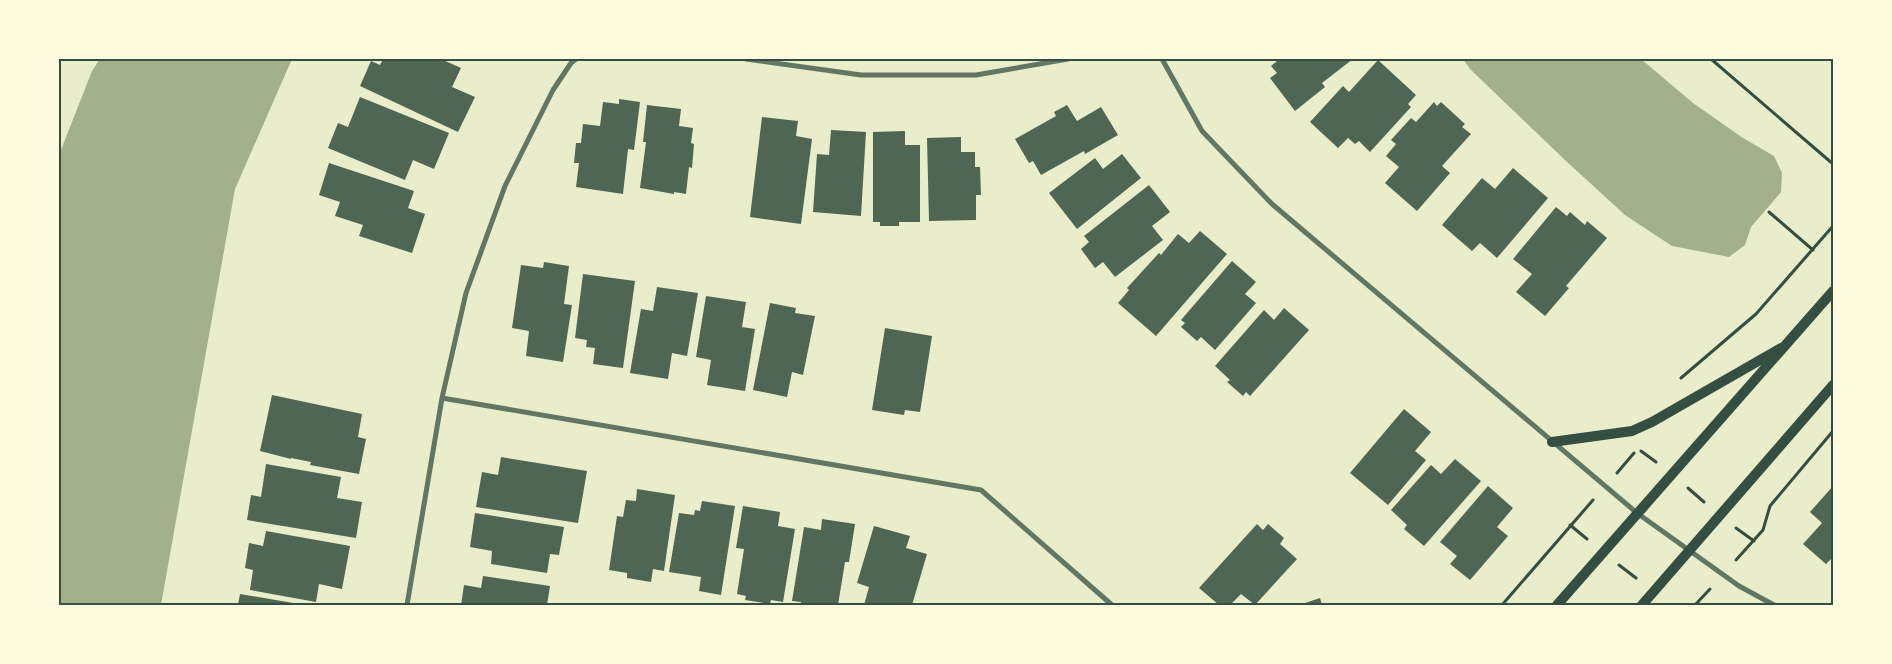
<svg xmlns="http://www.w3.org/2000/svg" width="1892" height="664" font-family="'Golos Text',sans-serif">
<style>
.water{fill:#a3b18a}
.building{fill:#4f6655}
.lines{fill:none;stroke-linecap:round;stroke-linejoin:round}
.path{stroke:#344e41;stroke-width:3}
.minor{stroke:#617663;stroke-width:5}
.secondary{stroke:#344e41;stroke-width:10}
.neatline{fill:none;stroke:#344e41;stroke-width:2}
</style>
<rect width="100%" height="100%" fill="#e9edc9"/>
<!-- water -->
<path class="water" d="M100,59H292L235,189L161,605H59V155L92,71Z
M1463,59H1641L1693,103L1743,138L1774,156L1782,173L1781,192L1751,227L1745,245L1729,257L1672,246L1625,215L1566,161L1470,69Z"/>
<!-- building -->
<path class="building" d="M383,59H441L461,68L452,87L475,97L458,132L360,86L371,61L380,65Z
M1276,59H1353L1322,83L1325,87L1295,111L1270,78L1277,73L1271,66L1277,61Z
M1378,60L1416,95L1408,104L1411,107L1370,152L1359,141L1355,144L1348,138L1338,148L1310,122L1343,86L1349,92Z
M360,97L449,133L434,169L413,160L405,180L328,148L338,123L348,127Z
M619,99L640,102L634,150L628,149L623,194L576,187L579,163H574L576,143H581L583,124L600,126L603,102L619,104Z
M1434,102L1437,106L1441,102L1465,124L1462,127L1471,134L1442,166L1450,173L1417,211L1385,183L1399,167L1386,156L1396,144L1391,140L1411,118L1416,122Z
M647,105L681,109L679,126L693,128L691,143L694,144L692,168L689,167L686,194L674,192V194L640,188L646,142H643Z
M1067,105L1077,121L1101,107L1118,135L1085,154L1084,151L1041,175L1033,161L1029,163L1015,139L1056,116L1054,112Z
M762,117L798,121L796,136L812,139L801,224L750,217Z
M831,130L866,132L861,216L813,212L817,154L829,155Z
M905,131V145H920V222H899V226H880V222H873V132Z
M961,137V152H975V167H980L981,195H976V220L929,221L927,138Z
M1122,154L1141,178L1077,229L1049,193L1095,158L1103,169Z
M329,163L414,191L408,208L425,214L412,253L359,236L363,225L335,216L340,202L319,195Z
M1513,168L1548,198L1497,258L1480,243L1472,251L1442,225L1482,178L1495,189Z
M1149,185L1170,212L1152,226L1163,240L1115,277L1103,262L1095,268L1081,249L1089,242L1084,236Z
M1556,207L1567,216L1570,212L1585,225L1587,221L1607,238L1566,286L1569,288L1545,316L1516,292L1532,274L1513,259Z
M1200,231L1227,254L1156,336L1118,303L1129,290L1127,288L1159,253L1161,255L1178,234L1189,243Z
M1232,261L1256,282L1245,294L1256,303L1215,350L1201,337L1197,341L1181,327L1185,323L1181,320Z
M544,262L569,266L564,304L572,305L563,362L526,356L529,331L512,328L521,265L543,268Z
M583,274L635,281L623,368L593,364L595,348L586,347L587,340L575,338Z
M657,287L698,293L687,356L672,353L668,379L630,373L641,309L653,311Z
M706,296L746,302L742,327L755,329L745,391L707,385L711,360L696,357Z
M770,303L796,308L795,313L815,316L803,375L792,372L787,397L753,390Z
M1284,308L1309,330L1250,396L1246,392L1243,396L1227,382L1230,380L1215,366L1264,310L1274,320Z
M885,328L932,336L920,412L905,410L904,415L872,410Z
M272,395L362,414L358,437L366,439L359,474L310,465L311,462L291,458V459L260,451Z
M1404,409L1431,432L1415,451L1426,460L1388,505L1350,473Z
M501,457L587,471L578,523L476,507L482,472L498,475Z
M1455,459L1481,481L1424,546L1404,529L1407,525L1391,510L1431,465L1441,474Z
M266,464L341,477L337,498L362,502L356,538L247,520L251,495L261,497Z
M1488,486L1513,508L1497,527L1508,536L1470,580L1450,564L1457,556L1440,542Z
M1833,486V557L1826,564L1803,544L1822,523L1810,512Z
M637,489L675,495L664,571L653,569L651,582L627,578V573L609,570L617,516L623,517L626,500L636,501Z
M702,501L735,506L721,595L699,591L701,577L669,572L679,513L694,515L695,510L700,511Z
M743,506L780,512L778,526L795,529L783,602L771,600L770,604L745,600L746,596L737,594L744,549L736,548Z
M475,513L564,527L559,555L550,554L547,573L491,564L492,551L470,547Z
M822,519L855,524L849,562H845L838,605H800L801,602L792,601L804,527L821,530Z
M1257,524L1263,530L1268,524L1284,538L1280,544L1297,559L1255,605L1241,594L1230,605H1219L1199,588Z
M874,526L910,536L906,548L927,554L912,605H864L869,587L857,583Z
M266,531L350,546L342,589L319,584L316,602L250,590L253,570L245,568L249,543L263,546Z
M483,576L550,586L547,605H461L464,585L481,588Z
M240,594L299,604V605H238Z
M1320,598L1322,605H1299Z"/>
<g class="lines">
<!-- path -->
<path class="path" d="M1711,59L1833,164
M1769,212L1813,250
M1681,378L1756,314L1833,226
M1641,451L1656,462
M1617,473L1634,453
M1688,488L1704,502
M1570,525L1587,539
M1736,528L1754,541
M1736,560L1763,530L1770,506L1833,431
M1619,565L1636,578
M1502,605L1593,500
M1695,605L1710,589"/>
<!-- minor -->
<path class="minor" d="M746,59L861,75H976L1068,59
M1162,59L1202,131L1272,204L1637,513L1739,586L1774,605
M442,398L981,490L1112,605
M407,605L442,398L466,293L505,186L553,90L571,63L576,59"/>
<!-- secondary -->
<path class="secondary" d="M1552,442L1632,431L1652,422L1781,348
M1557,605L1833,291
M1642,605L1833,385"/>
</g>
<!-- border -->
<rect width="1892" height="664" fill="none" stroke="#fefae0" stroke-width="120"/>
<rect x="60" y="60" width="1772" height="544" class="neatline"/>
</svg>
